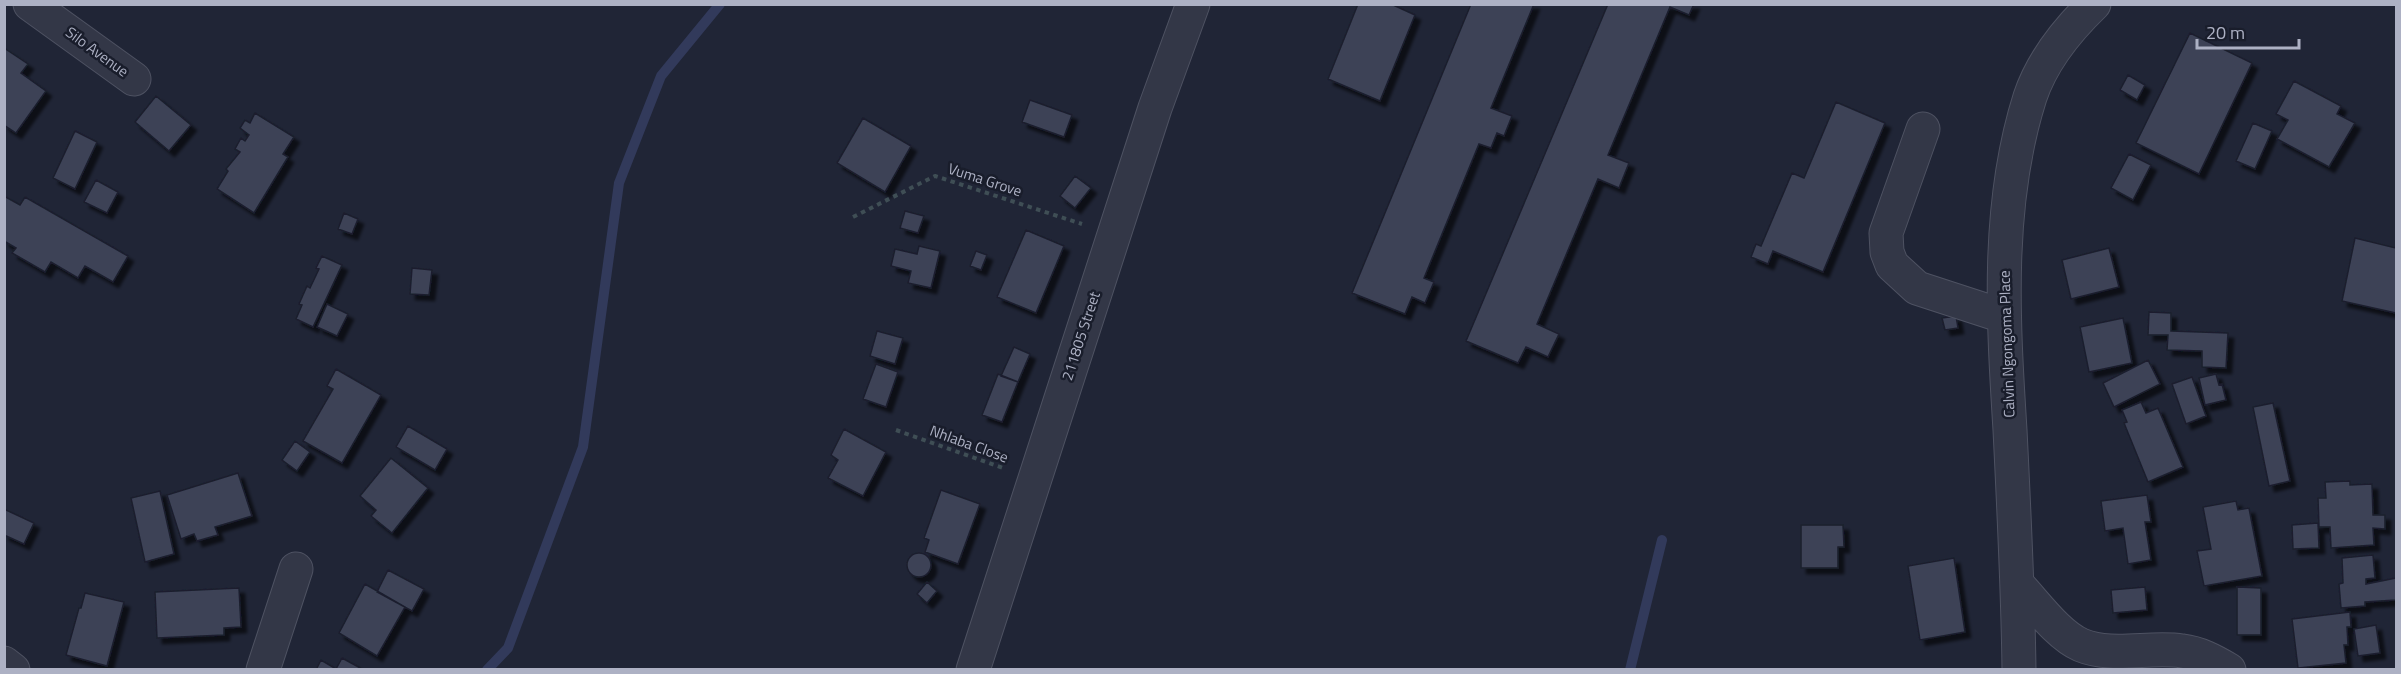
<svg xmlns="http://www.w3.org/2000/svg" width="2401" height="674" font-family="'Titillium Web',sans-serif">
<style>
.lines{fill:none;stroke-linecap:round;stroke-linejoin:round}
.stream{stroke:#323a5b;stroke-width:10}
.building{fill:#3c4257;stroke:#1b1f2d;stroke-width:1.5;filter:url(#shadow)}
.minor-casing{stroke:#4e5262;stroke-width:35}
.path{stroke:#3f4e55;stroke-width:4;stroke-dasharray:4.5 4.5;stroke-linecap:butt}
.minor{stroke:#333747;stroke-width:33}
.labels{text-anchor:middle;stroke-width:5;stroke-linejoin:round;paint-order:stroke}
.street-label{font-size:15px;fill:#adb1c4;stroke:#191d2b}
</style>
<defs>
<filter id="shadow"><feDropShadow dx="5.5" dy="5.5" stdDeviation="1.5" flood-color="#0009"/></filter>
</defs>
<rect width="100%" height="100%" fill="#202536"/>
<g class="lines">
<!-- stream -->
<path class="stream" d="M487,670L508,648L583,447L619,183L661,76L720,4
M1630,670L1662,540"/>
</g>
<!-- building -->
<path class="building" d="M1358,4H1391L1415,15L1380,101L1328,79Z
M1471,4H1534L1491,108L1512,116L1504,136L1497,133L1491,148L1479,144L1424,278L1434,282L1425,303L1412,297L1405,314L1352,293Z
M1608,4H1694L1689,15L1670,7L1608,155L1629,163L1619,188L1598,179L1537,324L1559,334L1548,357L1526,347L1518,363L1466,341Z
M2190,33L2252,63L2199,174L2136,143Z
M4,48L28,64L21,73L46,91L16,133L4,125Z
M2128,75L2145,85L2137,100L2120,90Z
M2294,81L2341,106L2337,114L2355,123L2329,167L2277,139L2288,120L2276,114Z
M156,96L191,125L169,151L135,122Z
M1030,100L1072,115L1064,137L1022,122Z
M1836,102L1885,123L1823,272L1773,251L1768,264L1751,257L1756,244L1761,246L1792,173L1804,178Z
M255,113L294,137L283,154L288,157L254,213L217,189L228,171L226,169L240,152L235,149L241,138L245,141L249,135L240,128L245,120L250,123Z
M863,118L911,146L885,192L837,163Z
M2253,123L2272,131L2255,169L2236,161Z
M75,131L97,142L75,189L53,178Z
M2129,154L2151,165L2133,200L2111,188Z
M1075,176L1091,188L1075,208L1060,196Z
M96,180L118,192L107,213L84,202Z
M4,196L20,205L25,197L128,256L113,282L85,266L78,278L51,262L45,272L12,253L16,248L4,241Z
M905,211L924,216L918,233L900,228Z
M344,213L358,219L352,234L338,229Z
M1026,230L1064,246L1036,313L997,297Z
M2355,238L2396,248V313L2342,301Z
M919,246L940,251L931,288L908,283L911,271L891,266L895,249L917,254Z
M2109,248L2119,287L2071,299L2062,260Z
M976,251L987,255L981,270L970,266Z
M322,256L342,265L313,327L296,319L302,305L299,304L307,286L310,288L319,269L316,268Z
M412,268L432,270L429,295L410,294Z
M327,304L348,314L337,336L317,327Z
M2149,312L2171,313V331L2228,333L2226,368L2202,367V351L2167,350L2168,335H2148Z
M1956,316L1958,328L1945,330L1942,318Z
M2123,318L2132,363L2089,372L2080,327Z
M877,331L903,338L895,364L870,356Z
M1014,347L1030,354L1018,382L1001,376Z
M2148,360L2160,384L2114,407L2103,383Z
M876,364L898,372L886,407L863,399Z
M336,369L381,395L342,463L303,441L333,389L327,386Z
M998,374L1018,382L1002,422L982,415Z
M2216,374L2219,385L2222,384L2226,400L2205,405L2199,378Z
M2192,377L2206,416L2186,424L2172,384Z
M2141,402L2146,413L2158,408L2183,467L2148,482L2124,423L2127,422L2122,410Z
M2273,403L2290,481L2269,486L2253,407Z
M408,426L447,449L435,470L396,447Z
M844,429L886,452L863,496L828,478L838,460L831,455Z
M295,441L310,452L297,471L282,460Z
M391,458L428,488L392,533L371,516L376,510L360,496Z
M238,473L252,516L215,527L218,535L197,541L194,534L181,539L167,495Z
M2350,481V485L2372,484L2373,515H2385V529L2373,528L2374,545L2331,548L2330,527H2319L2318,498H2326L2325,482Z
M941,490L980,504L958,564L925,552L929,540L924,538Z
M160,491L174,554L145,562L131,498Z
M2147,495L2151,522H2145L2151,560L2128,564L2123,528L2105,531L2101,501Z
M2236,501L2238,510L2249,508L2262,576L2204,586L2197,551L2211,549L2203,507Z
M4,509L34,523L24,544L4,535Z
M2318,523L2319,548L2293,549L2292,525Z
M1801,525H1843L1844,547H1838V568H1801Z
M907 565a12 12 0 1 1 24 0a12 12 0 1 1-24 0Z
M2373,555L2375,578L2366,579V584L2396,578V600L2365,602V606L2341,608L2339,584L2343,583L2342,558Z
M1954,558L1965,632L1920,640L1908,566Z
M388,570L424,589L412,611L377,592Z
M927,582L937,591L927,603L917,594Z
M365,584L405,607L377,656L339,633Z
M2145,587L2147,610L2113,613L2111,590Z
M2237,587L2261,588V635H2237Z
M239,588L241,627L224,628V635L157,638L155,592Z
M85,593L124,602L107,666L66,655L79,608H81Z
M2350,612L2351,627H2347L2348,645H2344L2346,663L2298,668L2292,619Z
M2376,625L2380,653L2358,656L2354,629Z
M342,658L364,670H316L321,660L336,669Z"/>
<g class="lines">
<!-- minor casing -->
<g class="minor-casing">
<path id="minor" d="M30,4L134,79
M1923,129L1886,233L1887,252L1892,265L1917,288L2003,316
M2018,585C2036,604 2058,635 2081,645C2112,658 2150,646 2182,651C2199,653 2214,661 2229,670
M4,663L13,670
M263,670L296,569
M973,670L1155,108L1193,4
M2019,670C2018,589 2014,510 2010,430C2003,319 1996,204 2030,97C2042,61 2067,30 2094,4"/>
</g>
<!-- path -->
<path class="path" d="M853,217L935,176L1082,224
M896,430L1003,468"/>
<!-- minor -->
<use href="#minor" class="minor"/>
</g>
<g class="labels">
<!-- street labels -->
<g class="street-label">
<text transform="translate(97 52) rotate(36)" y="5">Silo Avenue</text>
<text transform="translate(985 180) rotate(18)" y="5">Vuma Grove</text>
<text transform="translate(1081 336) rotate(-72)" y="5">211805 Street</text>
<text transform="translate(2007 344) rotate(-92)" y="5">Calvin Ngongoma Place</text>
<text transform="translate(969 444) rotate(20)" y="5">Nhlaba Close</text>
</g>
</g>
<!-- border -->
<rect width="2401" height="674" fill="none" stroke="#adb1c4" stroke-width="12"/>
<!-- scale -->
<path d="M2197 39v9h102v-9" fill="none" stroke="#adb1c4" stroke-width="3"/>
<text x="2206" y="39" font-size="18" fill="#adb1c4" stroke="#191d2b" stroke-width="4.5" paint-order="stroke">20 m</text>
</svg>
